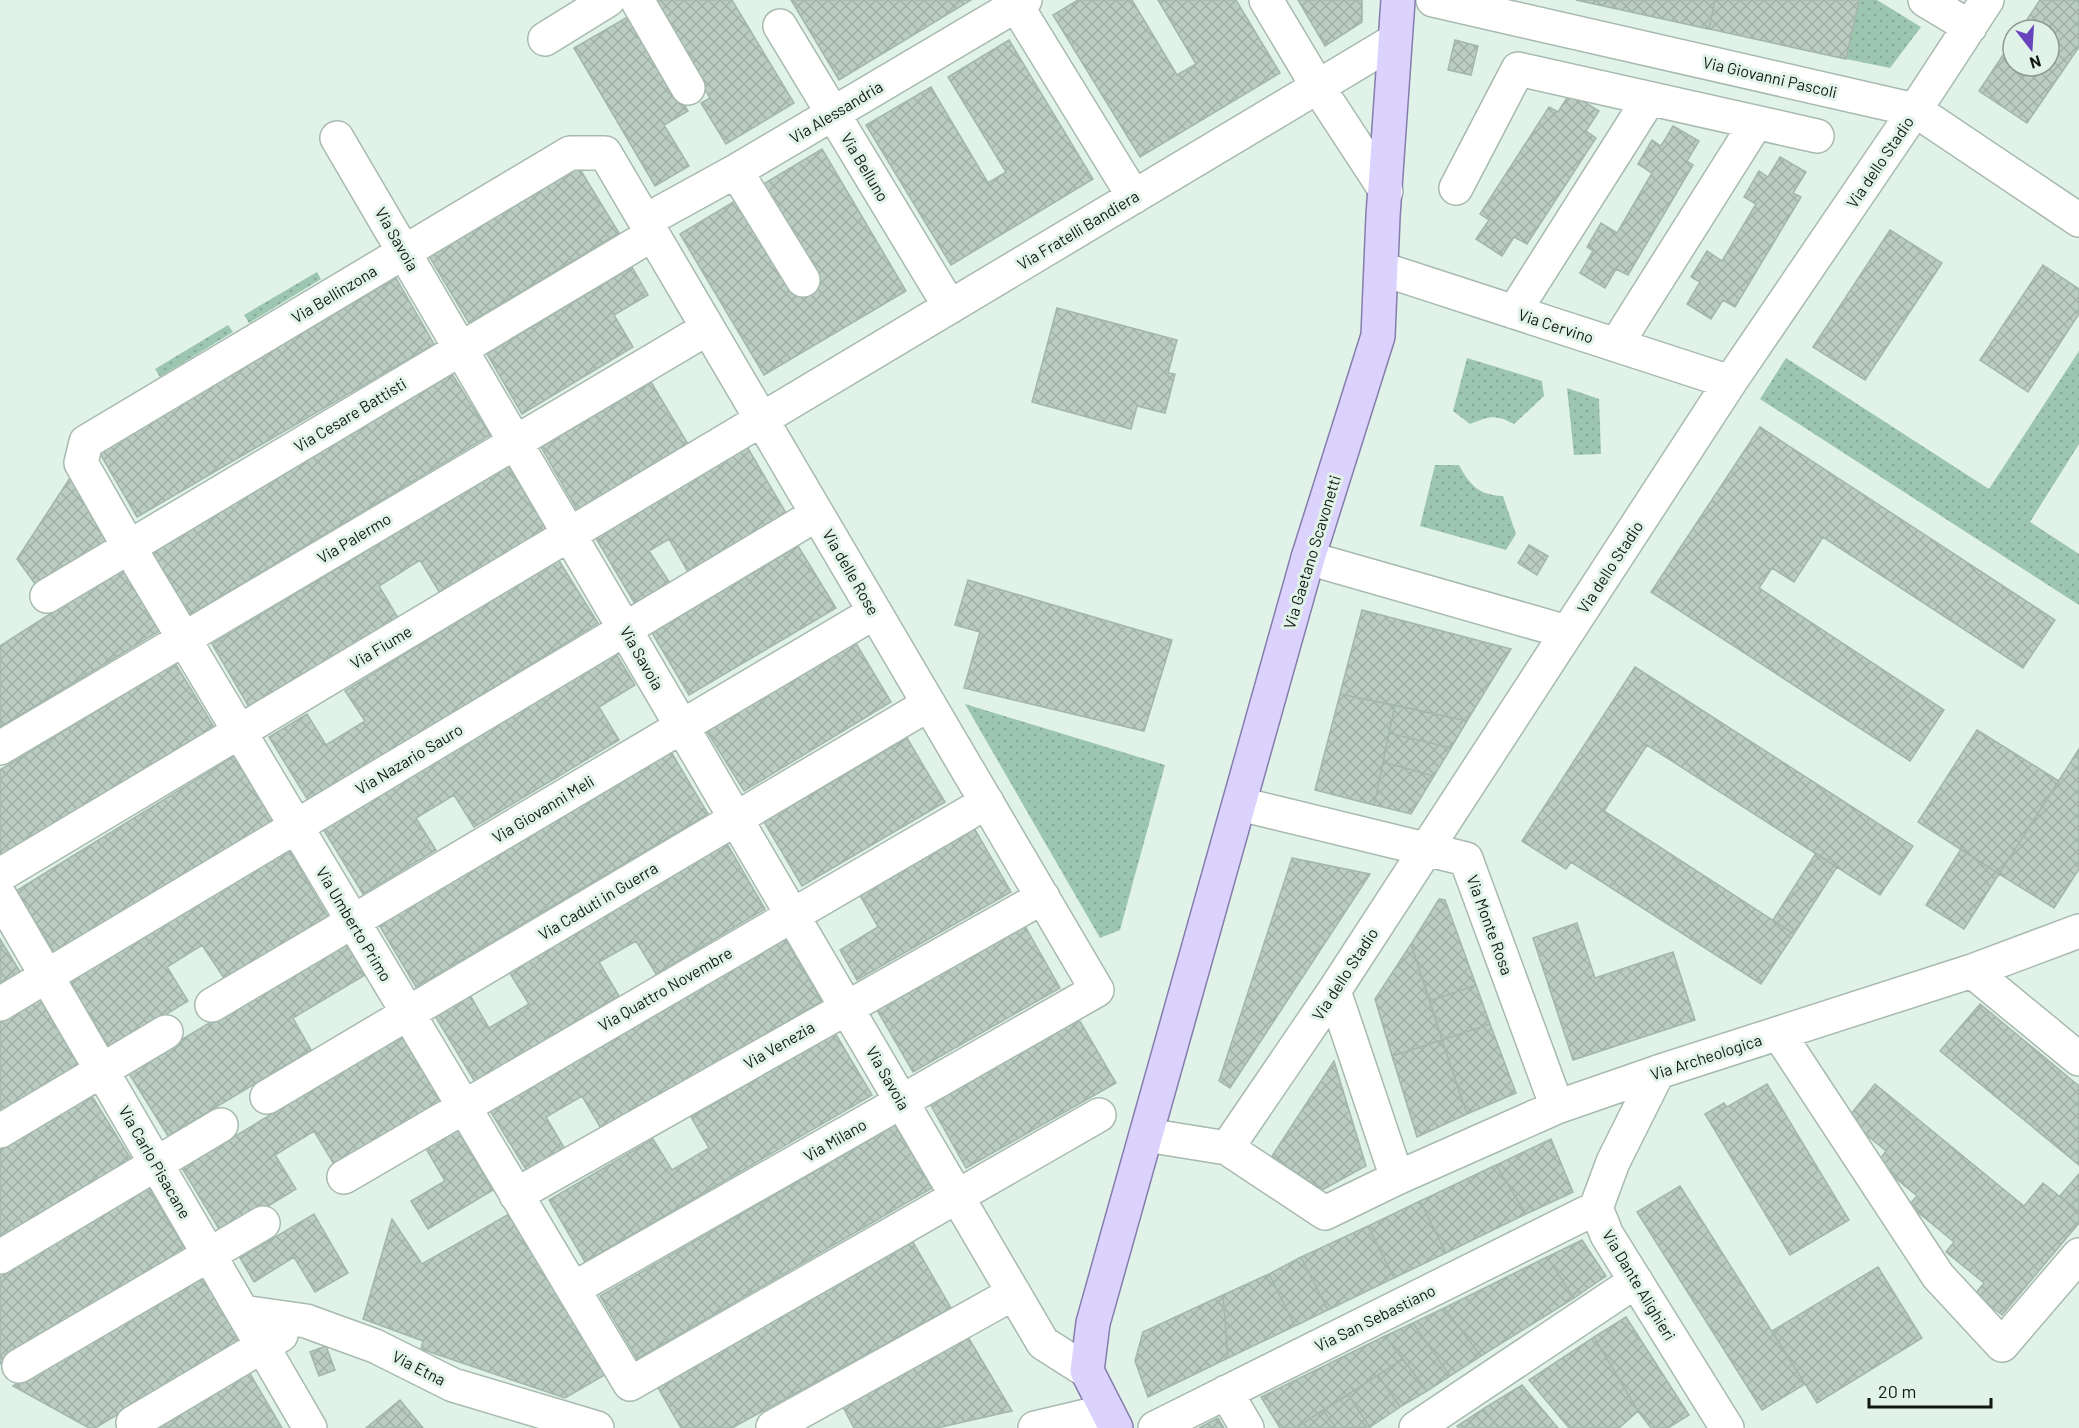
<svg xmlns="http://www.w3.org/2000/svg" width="2079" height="1428" font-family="Barlow,sans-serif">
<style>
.green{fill:url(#green-dots)}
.building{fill:url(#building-cross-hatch);stroke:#a4b6ac;stroke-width:1.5}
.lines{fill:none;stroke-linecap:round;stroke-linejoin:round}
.minor-casing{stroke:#a8bab0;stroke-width:36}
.major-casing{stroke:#857dab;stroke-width:36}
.minor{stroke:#fff;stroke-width:33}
.major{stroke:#dbd2fe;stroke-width:33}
.labels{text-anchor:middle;stroke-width:6;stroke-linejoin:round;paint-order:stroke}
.street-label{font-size:16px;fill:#111713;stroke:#e1f3e9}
</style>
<defs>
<pattern id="green-dots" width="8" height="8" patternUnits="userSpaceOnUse" patternTransform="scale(1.5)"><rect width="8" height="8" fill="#9cc6af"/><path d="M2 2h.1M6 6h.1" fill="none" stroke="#85a996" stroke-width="1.8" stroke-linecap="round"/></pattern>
<pattern id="building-cross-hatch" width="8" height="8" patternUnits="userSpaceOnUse" patternTransform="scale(1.5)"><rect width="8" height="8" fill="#bbcdc3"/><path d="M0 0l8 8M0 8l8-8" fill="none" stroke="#a0afa7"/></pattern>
</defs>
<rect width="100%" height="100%" fill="#e1f3e9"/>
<!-- green -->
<path class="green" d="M1859,0H1877L1921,27L1890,68L1846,59Z
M317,272L321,279L249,323L244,315Z
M228,325L233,332L160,377L155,369Z
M2079,351V444L2030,522L2079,554V605L1760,399L1786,358L1989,489Z
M1467,358L1542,381L1544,396L1514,424C1495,414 1490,416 1470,424L1453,411Z
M1567,388L1599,399L1601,454L1574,455Z
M1435,465H1459C1470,485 1478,495 1503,496L1516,534L1506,550L1420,526Z
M965,704L1165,765L1120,930L1100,938Z"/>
<!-- building -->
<path class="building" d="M659,0H732L794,103L726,144L701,103L710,98L653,3Z
M791,0H971L839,80Z
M1078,0H1132L1177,75L1196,64L1158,0H1236L1280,73L1140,157L1053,15Z
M1298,0H1362V22L1325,46Z
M1576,0H1715L1709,29Z
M1715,0H1859L1846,59L1709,29Z
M2040,0H2079V47L2027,123L1979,91L2013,40V66H2049V30H2020Z
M631,15L688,111L664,125L689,166L655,186L574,48Z
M1009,40L1093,179L951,265L866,125L931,87L988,183L1006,172L948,77Z
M1455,40L1478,46L1471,75L1448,70Z
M1570,93L1599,111L1586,131L1596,138L1527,244L1514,237L1502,256L1476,239L1489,220L1480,214L1549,107L1558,112Z
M1673,126L1699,141L1687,161L1693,165L1628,275L1616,269L1605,288L1580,273L1593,251L1587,247L1601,223L1617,233L1652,173L1638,164L1652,140L1661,146Z
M822,149L906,291L764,375L680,234Z
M1780,157L1806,172L1793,193L1801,197L1735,307L1723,300L1711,319L1687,304L1700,282L1691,277L1707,251L1722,261L1756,204L1744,197L1759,171L1768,177Z
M578,166L619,233L469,323L429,256Z
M1890,230L1942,263L1865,380L1813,347Z
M2043,265L2079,289V314L2028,392L1980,360Z
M632,267L648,295L614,315L633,347L522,414L487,354Z
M396,278L434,344L137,517L99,452Z
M1057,308L1177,340L1168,373L1175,374L1165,413L1137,406L1131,429L1032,402Z
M452,374L490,435L190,615L152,553Z
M651,382L688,444L577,510L541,447Z
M1760,427L2055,620L2023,668L1823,537L1794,582L1772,568L1759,588L1944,710L1910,761L1651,592Z
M746,445L786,513L688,572L669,539L649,551L670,583L635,604L594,535Z
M508,466L548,531L441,595L420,560L379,586L398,618L249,707L212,644Z
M70,478L110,542L38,588L17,559Z
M1529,545L1548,556L1537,575L1518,563Z
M798,546L836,608L689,695L652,633Z
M558,559L598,623L309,802L269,737L307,714L326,745L365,721L345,691Z
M122,568L161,630L0,727V646Z
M968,580L1172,640L1144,731L964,688L980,632L955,625Z
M1362,610L1511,649L1467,721L1340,694Z
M854,640L891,702L744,791L706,730Z
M616,654L635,685L599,707L619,740L474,827L454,795L416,818L436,850L363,894L323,829Z
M175,663L214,727L2,856L0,853V770Z
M1635,667L1913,846L1880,895L1647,745L1604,811L1794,934L1761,984L1571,862L1566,869L1522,841Z
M1340,694L1395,705L1374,805L1315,790Z
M1395,705L1467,721L1451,748L1389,733Z
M1977,730L2059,781L1999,874L1918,822Z
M1389,733L1451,748L1434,776L1383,762Z
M907,738L945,802L802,886L764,822Z
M2079,749V869L2054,908L1999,874Z
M670,750L708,814L416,987L378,923Z
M236,755L276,819L56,955L16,891Z
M1383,762L1434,776L1411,814L1374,805Z
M973,826L1011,892L857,980L840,950L878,927L858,892Z
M726,842L765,909L656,974L636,941L599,962L619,996L475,1082L435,1016L470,995L489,1028L529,1004L509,972Z
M1961,849L1999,874L1964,929L1926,905Z
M289,850L328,917L224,978L202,945L167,967L188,1001L110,1048L69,982Z
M1816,853L1837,867L1794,934L1773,920Z
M1292,858L1370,874L1230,1088L1219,1081Z
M1439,899L1445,900L1476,985L1430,1001L1411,944Z
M1577,923L1595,978L1673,952L1695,1020L1573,1060L1533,938Z
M1025,926L1060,988L913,1072L877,1010Z
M784,937L822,1001L602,1130L582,1096L546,1117L566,1151L528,1173L489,1109Z
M0,939L22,975L0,988Z
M345,941L365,975L293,1018L311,1050L168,1136L128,1072Z
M1411,944L1442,1040L1392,1056L1375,999Z
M1476,985L1490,1024L1442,1040L1430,1001Z
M39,998L79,1065L0,1112V1021Z
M1980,1004L2079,1086V1165L1940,1051Z
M1078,1018L1116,1083L966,1168L929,1102Z
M1490,1024L1516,1093L1467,1114L1442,1040Z
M835,1033L872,1095L585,1262L549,1200L653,1139L672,1170L709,1148L691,1117Z
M405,1034L444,1099L335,1166L314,1131L275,1155L296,1189L222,1234L182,1168Z
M1442,1040L1467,1114L1417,1137L1392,1056Z
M1334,1061L1366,1166L1322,1190L1272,1156Z
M1767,1084L1849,1220L1790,1255L1705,1114L1724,1103L1727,1107Z
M1875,1084L2024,1206L2043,1183L2079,1212V1223L2002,1315L1975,1294L1984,1283L1946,1252L1954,1242L1909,1205L1917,1196L1877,1163L1886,1151L1847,1119Z
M90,1093L131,1159L0,1238V1147Z
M895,1125L932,1188L637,1359L600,1296Z
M456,1128L493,1190L428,1229L411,1201L445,1181L425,1147Z
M1551,1139L1573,1192L1526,1214L1496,1165Z
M1496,1165L1526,1214L1446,1253L1420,1201Z
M2079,1174V1212L2060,1196Z
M1680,1186L1805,1384L1762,1410L1637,1212Z
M148,1187L187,1252L0,1364V1277Z
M1420,1201L1446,1253L1394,1278L1368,1226Z
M314,1214L348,1273L315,1292L294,1257L254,1282L240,1258Z
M509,1214L608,1373L565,1398L421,1349L423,1341L363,1319L392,1219L422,1264Z
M1368,1226L1394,1278L1328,1310L1301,1257Z
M1582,1240L1606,1276L1574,1298L1547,1257Z
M913,1242L951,1308L732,1428H681L657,1386Z
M1301,1257L1328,1310L1295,1326L1269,1274Z
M1547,1257L1574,1298L1481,1356L1444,1308Z
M1878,1267L1922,1338L1817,1403L1772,1331Z
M202,1274L243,1340L95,1428H89L13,1386Z
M1269,1274L1295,1326L1228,1358L1223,1295Z
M1223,1295L1228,1358L1148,1397L1135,1361L1143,1332Z
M1444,1308L1481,1356L1450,1376L1413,1323Z
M1626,1317L1689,1415L1668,1428H1651L1638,1411L1594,1337Z
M1413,1323L1450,1376L1427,1391L1385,1336Z
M1385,1336L1403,1359L1296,1428H1280L1261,1397Z
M968,1337L1012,1411L937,1428H854L843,1407Z
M1594,1337L1638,1411L1619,1428H1569L1529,1380Z
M326,1346L335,1370L319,1376L310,1352Z
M1403,1359L1427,1391L1400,1407L1378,1375Z
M249,1372L282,1428H153Z
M1378,1375L1400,1407L1370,1427L1348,1395Z
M1522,1385L1558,1428H1499L1483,1409Z
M1348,1395L1370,1427L1336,1428L1323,1410Z
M400,1400L423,1428H366Z
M1483,1409L1499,1428H1459L1457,1426Z
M1323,1410L1336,1428H1296Z
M1218,1418L1224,1428H1199Z"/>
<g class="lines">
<!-- minor casing -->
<g class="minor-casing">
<path id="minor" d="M637,0L688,88
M1013,0L1134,197
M1266,0L1318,87L1386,191
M1433,0L1915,110L2079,220
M1925,0L1970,27
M780,26L950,307
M545,39L608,0
M337,138L1043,1343L1087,1371
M736,171L803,280
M1456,188L1518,69L1817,136
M645,221L736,171L1025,0
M1382,269L1730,382
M1514,312L1649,99
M1616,345L1756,123
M1308,558L1567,632
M47,596L653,234
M0,748L708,328
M1240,804L1466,859L1557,1107
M0,875L1394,41
M0,896L310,1428
M1972,971L2079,1059
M1334,991L1397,1178
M0,1004L817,514
M212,1005L875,612
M1779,1034L1938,1276L2002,1345L2079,1255
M1658,1072L1613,1162L1596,1208L1607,1235L1727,1428
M267,1097L929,704
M0,1131L166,1032
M1146,1135L1227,1148L1325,1213L1397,1178L1557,1107L1658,1072L1972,971L2079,931
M1227,1148L1334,991L1730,382L1915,110L1987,0
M344,1177L987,802
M516,1195L1043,897
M0,1257L221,1125
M573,1289L1097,990L605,153H570L86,442L81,463L129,547L573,1289L630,1384L1099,1115
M243,1312L306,1321L375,1346L453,1385L597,1428
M19,1366L263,1223
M1226,1392L1247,1428
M133,1423L281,1335
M773,1427L1014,1293
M1035,1428L1107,1411
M1155,1428L1596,1208
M1416,1428L1636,1281"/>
</g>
<!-- major casing -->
<g class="major-casing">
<path id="major" d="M1116,1428L1087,1371L1093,1323L1308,558L1378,336L1383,216L1398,0"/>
</g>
<!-- minor -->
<use href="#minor" class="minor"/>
<!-- major -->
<use href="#major" class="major"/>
</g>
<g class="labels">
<!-- street labels -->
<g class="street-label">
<text transform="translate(1770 77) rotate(13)" y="6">Via Giovanni Pascoli</text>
<text transform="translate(836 112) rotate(-31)" y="6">Via Alessandria</text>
<text transform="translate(1880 162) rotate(-56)" y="6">Via dello Stadio</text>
<text transform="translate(865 167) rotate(59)" y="6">Via Belluno</text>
<text transform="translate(1078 230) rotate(-31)" y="6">Via Fratelli Bandiera</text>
<text transform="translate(397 239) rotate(60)" y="6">Via Savoia</text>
<text transform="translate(334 294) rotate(-31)" y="6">Via Bellinzona</text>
<text transform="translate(1556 326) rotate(18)" y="6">Via Cervino</text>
<text transform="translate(350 415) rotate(-31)" y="6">Via Cesare Battisti</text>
<text transform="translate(354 538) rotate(-31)" y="6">Via Palermo</text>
<text transform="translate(1312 552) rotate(-73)" y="6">Via Gaetano Scavonetti</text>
<text transform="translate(1610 567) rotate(-57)" y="6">Via dello Stadio</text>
<text transform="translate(851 572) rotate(60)" y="6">Via delle Rose</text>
<text transform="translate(381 647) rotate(-31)" y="6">Via Fiume</text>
<text transform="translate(642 658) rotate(60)" y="6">Via Savoia</text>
<text transform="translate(409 759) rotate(-31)" y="6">Via Nazario Sauro</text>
<text transform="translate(543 809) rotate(-31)" y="6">Via Giovanni Meli</text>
<text transform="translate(598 901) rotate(-31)" y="6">Via Caduti in Guerra</text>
<text transform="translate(354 924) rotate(59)" y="6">Via Umberto Primo</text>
<text transform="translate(1490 925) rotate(70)" y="6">Via Monte Rosa</text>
<text transform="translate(1345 974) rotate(-57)" y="6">Via dello Stadio</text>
<text transform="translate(665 989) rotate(-30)" y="6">Via Quattro Novembre</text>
<text transform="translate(779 1045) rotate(-30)" y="6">Via Venezia</text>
<text transform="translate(1706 1057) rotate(-18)" y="6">Via Archeologica</text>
<text transform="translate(888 1078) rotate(60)" y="6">Via Savoia</text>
<text transform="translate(835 1140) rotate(-30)" y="6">Via Milano</text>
<text transform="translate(155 1162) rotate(60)" y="6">Via Carlo Pisacane</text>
<text transform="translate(1639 1285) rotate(59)" y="6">Via Dante Alighieri</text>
<text transform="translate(1375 1318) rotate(-26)" y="6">Via San Sebastiano</text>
<text transform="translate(419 1368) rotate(27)" y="6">Via Etna</text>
</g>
</g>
<!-- north arrow -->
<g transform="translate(2031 48) rotate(163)"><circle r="28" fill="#e1f3e9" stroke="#8e9b93" stroke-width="1.5"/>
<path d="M0-4.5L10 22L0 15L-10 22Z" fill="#6943bc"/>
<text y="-9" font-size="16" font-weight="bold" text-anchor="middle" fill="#111713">N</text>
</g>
<!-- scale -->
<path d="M1869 1398v9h122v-9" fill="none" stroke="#111713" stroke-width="3"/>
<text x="1878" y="1398" font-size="18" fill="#111713" stroke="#e1f3e9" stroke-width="4.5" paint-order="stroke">20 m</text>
</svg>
